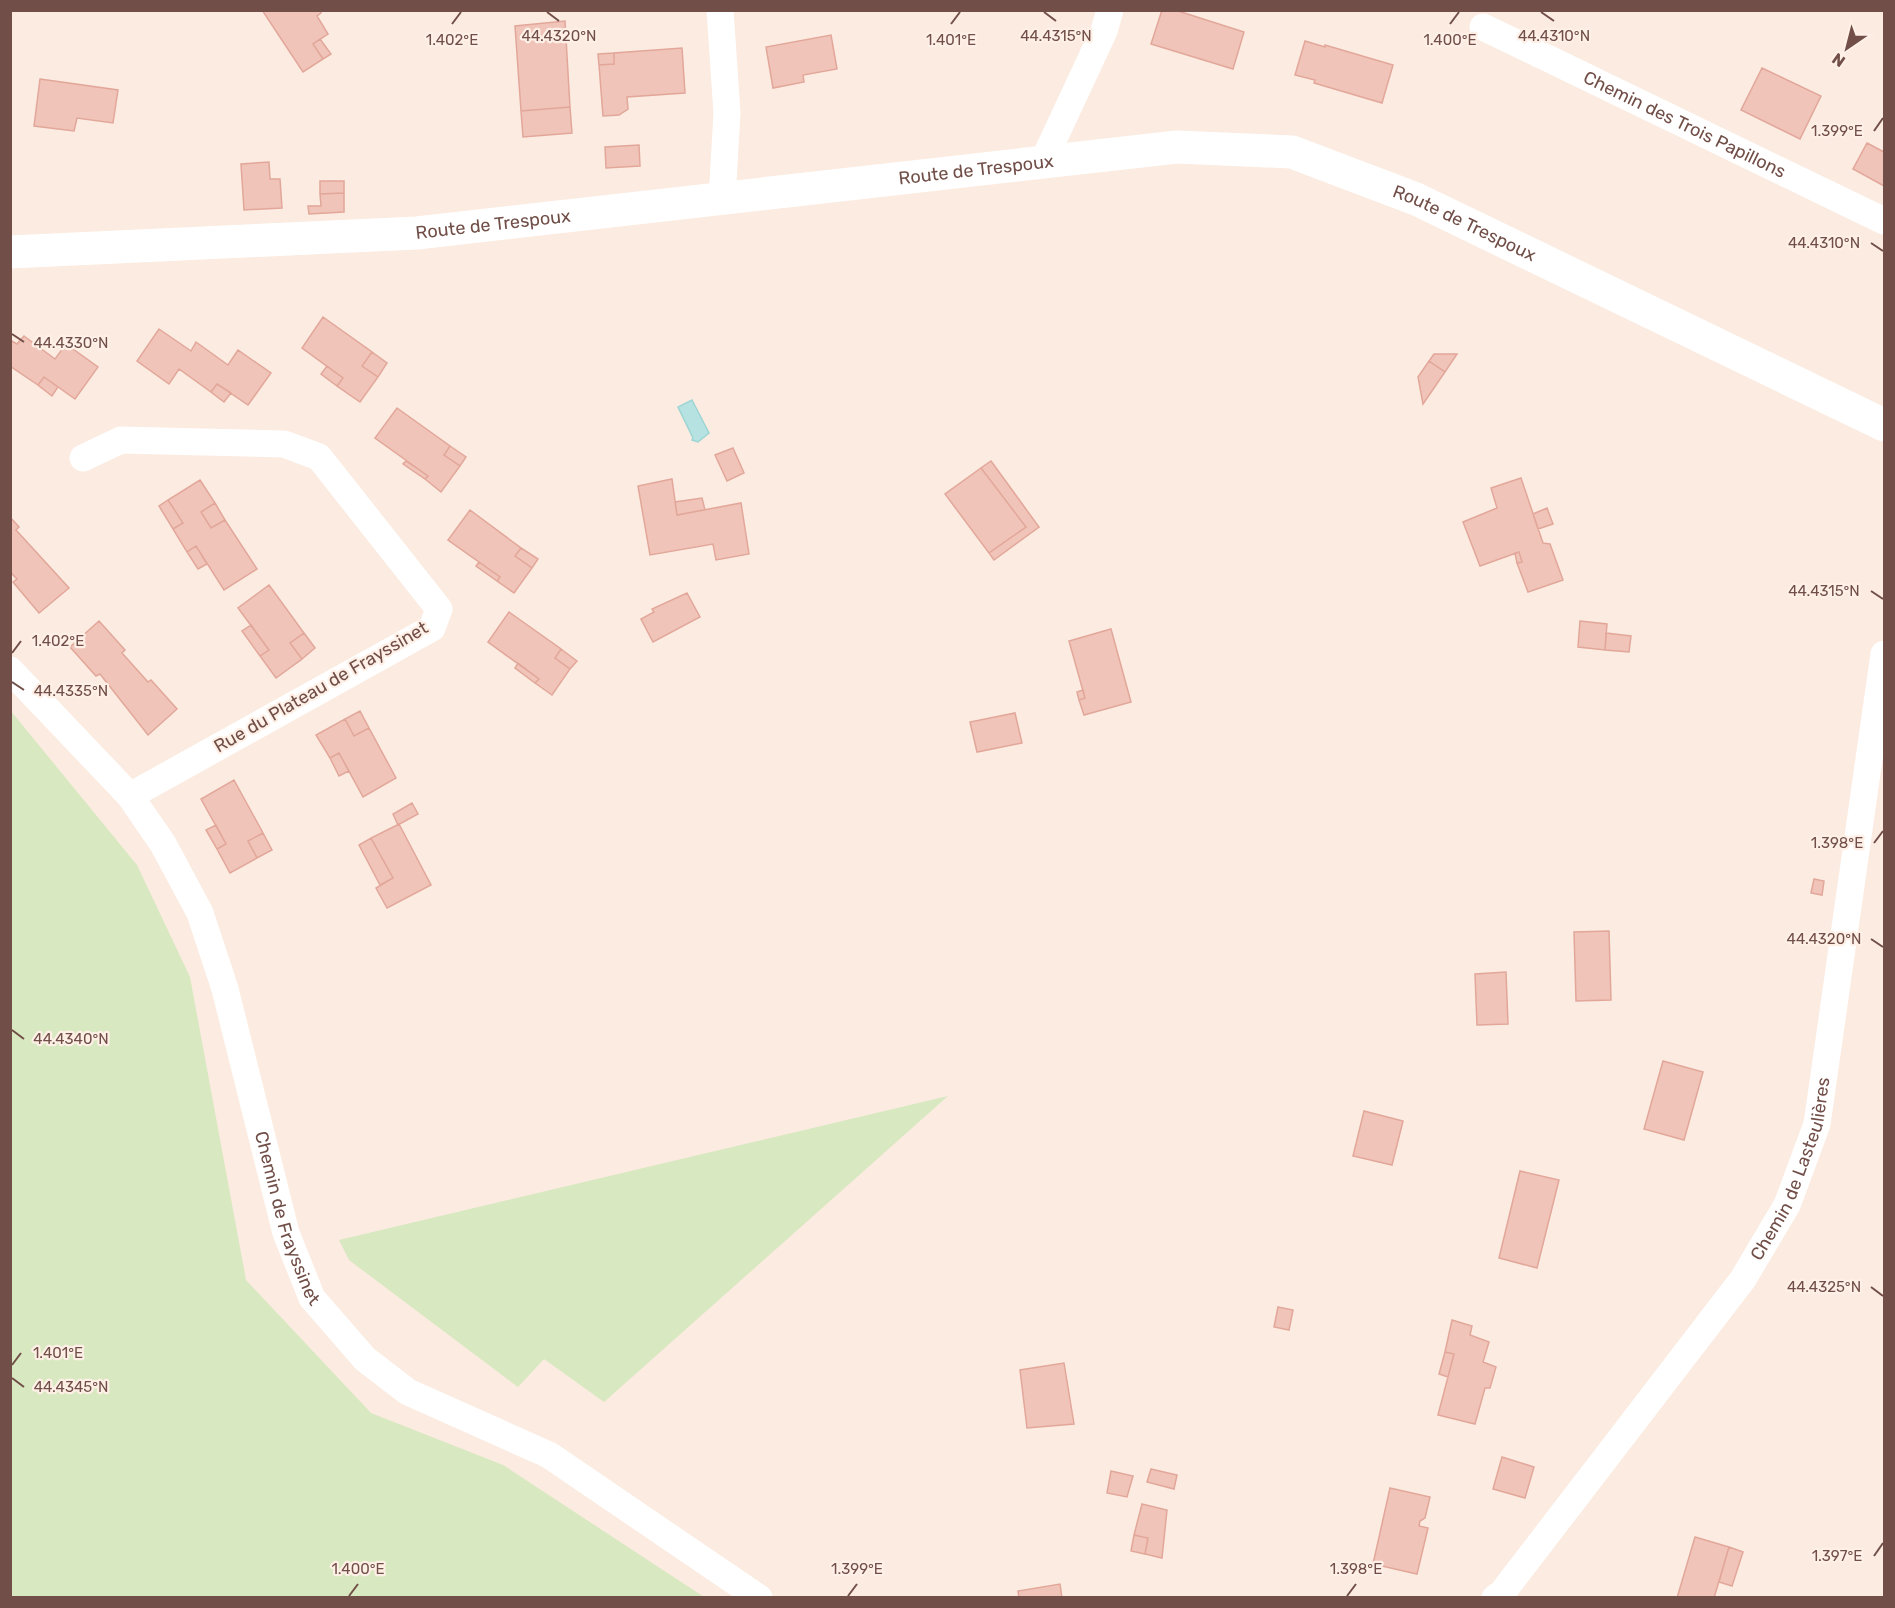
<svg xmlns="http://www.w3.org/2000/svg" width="1895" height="1608" font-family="Rubik,sans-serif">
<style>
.green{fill:#d8e8c0}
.water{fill:#b6e3e1;stroke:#9cd5d3;stroke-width:1.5}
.building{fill:#f0c4b9;stroke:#e2a79a;stroke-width:1.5}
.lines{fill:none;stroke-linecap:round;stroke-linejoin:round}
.minor{stroke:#fff;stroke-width:27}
.tertiary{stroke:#fff;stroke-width:33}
.ticks{fill:none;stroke:#714f48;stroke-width:2}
.labels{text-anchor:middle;stroke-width:4.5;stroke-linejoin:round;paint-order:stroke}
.street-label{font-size:18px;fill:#714f48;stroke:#fef0e6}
.ticks-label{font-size:15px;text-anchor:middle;fill:#714f48;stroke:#fef0e6;stroke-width:4.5;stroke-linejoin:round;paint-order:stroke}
</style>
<rect width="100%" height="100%" fill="#fbebe0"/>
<!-- green -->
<path class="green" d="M10,710L137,865L190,977L246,1280L371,1413L503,1465L704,1597H11Z
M948,1096L604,1402L544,1359L518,1387L349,1260L339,1240Z"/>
<!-- water -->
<path class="water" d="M692,400L709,433L698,442L692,440L693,438L678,407Z"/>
<!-- building -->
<path class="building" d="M262,10H320L321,13L317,16L328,34L313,44L323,59L303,72Z
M1162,10H1175L1244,32L1233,69L1151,44Z
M565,21L570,107L521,111L515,26Z
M831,35L837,69L803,75L804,82L773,88L766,47Z
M320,39L331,54L323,59L313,44Z
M1305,41L1325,47V45L1393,65L1382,103L1314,83L1315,80L1295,75Z
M682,48L685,93L627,97L628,109L619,115L603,116L599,65L614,64V53Z
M614,53V64L599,65L598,54Z
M1762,68L1821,96L1800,139L1741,110Z
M40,79L118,90L113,123L77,118L74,131L34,126Z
M570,107L572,133L523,137L521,111Z
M1867,143L1884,152V186L1853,169Z
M639,145L640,166L606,168L605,147Z
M269,162L270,179H280L282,208L244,210L241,164Z
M320,181H344V193L320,194Z
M344,193V212L309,214L308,206H321L320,194Z
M323,317L372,352L362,366L378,377L360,402L337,386L343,378L302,348Z
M159,329L191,351L196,342L228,365L238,350L271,373L248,405L217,384L211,392L179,369L169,384L137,361Z
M24,336L55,359L66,344L98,367L75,399L44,377L38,385L10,366V340L17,344Z
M372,352L387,363L378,377L362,366Z
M1434,354H1457L1445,372L1429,361Z
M1429,361L1445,372L1423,404L1418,377Z
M327,366L343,378L337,386L321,374Z
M44,377L58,387L52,396L38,385Z
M217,384L231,393L224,402L211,392Z
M397,408L450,446L444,455L460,466L441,492L425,479L428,476L375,438Z
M450,446L466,457L460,466L444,455Z
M733,448L744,473L727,481L715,455Z
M406,461L428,476L425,479L403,464Z
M991,461L1039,527L994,560L989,553L1026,527L981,468Z
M981,468L1026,527L989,553L945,494Z
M1521,478L1543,543L1550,544L1563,580L1528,592L1517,563L1522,562L1519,552L1480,566L1463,522L1497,508L1491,488Z
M672,479L677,515L741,503L749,554L716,560L713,544L650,555L638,486Z
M200,480L215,503L201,512L211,528L225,520L257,569L224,590L196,546L187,552L173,529L183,523L168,500Z
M702,498L705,510L677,515L675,502Z
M168,500L183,523L173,529L159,506Z
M215,503L225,520L211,528L201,512Z
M1547,508L1553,524L1538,529L1533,514Z
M470,510L521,548L515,556L532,568L514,593L497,581L500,577L448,540Z
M10,517L19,527L16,530L69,588L39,613L13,582L17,579L10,572Z
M196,546L207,564L198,569L187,552Z
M521,548L538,559L532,568L515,556Z
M1519,552L1522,562L1517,563L1515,553Z
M479,562L500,577L497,581L476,566Z
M269,585L304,633L290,643L302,659L276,678L260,656L269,650L238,608Z
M687,593L700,617L653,642L641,619L654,612L652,609Z
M509,612L561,649L555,658L570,669L552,695L535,683L539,679L488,642Z
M99,621L125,650L122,653L148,682L151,680L177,709L148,735L100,674L96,676L70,647Z
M1580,621L1607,624L1605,650L1578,647Z
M251,625L269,650L260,656L242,631Z
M1111,629L1131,702L1084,715L1079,700L1085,698L1069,641Z
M304,633L315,648L302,659L290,643Z
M1606,633L1631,636L1629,652L1605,650Z
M561,649L577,661L570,669L555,658Z
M518,663L539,679L535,683L515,668Z
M1083,690L1085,698L1079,700L1077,692Z
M360,711L369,728L354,736L345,719Z
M1015,713L1022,743L977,752L970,722Z
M345,719L354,736L369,728L396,778L363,797L339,753L330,758L316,735Z
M339,753L349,771L339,776L330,758Z
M234,780L263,833L248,841L257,858L230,873L217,849L226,844L201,799Z
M412,803L418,814L398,825L393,814Z
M399,824L431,885L387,908L376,888L393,878L371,838Z
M216,825L226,844L217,849L206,830Z
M263,833L272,850L257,858L248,841Z
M371,838L393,878L380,885L359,845Z
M1814,879L1824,881L1822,895L1811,893Z
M1609,931L1611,1000L1576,1001L1574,932Z
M1506,972L1508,1024L1477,1025L1475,974Z
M1663,1061L1703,1072L1684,1140L1644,1129Z
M1364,1111L1403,1121L1392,1165L1353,1156Z
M1520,1171L1559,1180L1537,1268L1499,1258Z
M1278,1307L1293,1310L1289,1330L1274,1327Z
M1452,1320L1472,1326L1470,1335L1489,1342L1483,1362L1496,1367L1490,1388H1485L1475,1424L1438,1415L1454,1354L1445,1352Z
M1445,1352L1454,1354L1448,1377L1439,1374Z
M1064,1363L1074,1424L1027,1428L1020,1370Z
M1502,1457L1534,1467L1525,1498L1493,1489Z
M1151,1469L1177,1475L1174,1489L1147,1482Z
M1111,1471L1133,1476L1127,1497L1107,1493Z
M1390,1488L1430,1497L1425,1518L1420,1521L1419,1526L1428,1528L1417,1574L1373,1564Z
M1142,1504L1167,1510L1162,1558L1145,1554L1148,1538L1134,1535Z
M1134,1535L1148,1538L1145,1554L1131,1551Z
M1695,1537L1729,1547L1714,1598H1677Z
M1729,1547L1743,1552L1732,1586L1719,1582Z
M1060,1584L1062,1598H1019L1018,1591Z"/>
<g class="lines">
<!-- minor -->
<g class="minor">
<path d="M720,10L727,113L722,199"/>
<path id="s1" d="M1483,27L1884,221"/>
<path d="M1042,164L1104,31L1110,10"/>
<path d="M83,458L121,440L284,444L319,457L439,609L432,628L130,796"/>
<path id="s2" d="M10,670L130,796L163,844L200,913L225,989L286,1233L312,1298L365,1359L408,1392L549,1455L759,1598"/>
<path id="s3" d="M1495,1598L1502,1593L1743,1279L1787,1205L1817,1124L1884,654"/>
</g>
<!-- tertiary -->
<path class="tertiary" id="s4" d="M10,252L417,233L1177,147L1292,152L1416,199L1884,425"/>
</g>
<!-- ticks -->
<path class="ticks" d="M547,12L559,21M1044,12L1056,21M1541,12L1554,21M452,24L461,12M951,24L960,12M1450,24L1459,12M1874,131L1883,118M1871,243L1883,251M12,334L24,342M1871,591L1883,599M12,653L21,641M12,682L24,690M1874,843L1883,831M1871,939L1883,947M12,1030L24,1039M1871,1287L1883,1296M12,1365L21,1353M12,1378L24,1387M1874,1556L1883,1543M349,1596L358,1584M848,1596L857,1584M1347,1596L1356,1584"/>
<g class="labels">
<!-- street labels -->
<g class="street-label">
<text dy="6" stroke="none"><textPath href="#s1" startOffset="224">Chemin des Trois Papillons</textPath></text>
<text dy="6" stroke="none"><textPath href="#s4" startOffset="970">Route de Trespoux</textPath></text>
<text dy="6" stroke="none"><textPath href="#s4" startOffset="484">Route de Trespoux</textPath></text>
<text dy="6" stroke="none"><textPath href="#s4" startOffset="1474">Route de Trespoux</textPath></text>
<text transform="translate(321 687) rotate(-30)" y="6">Rue du Plateau de Frayssinet</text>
<text dy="6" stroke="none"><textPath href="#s3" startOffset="526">Chemin de Lasteulières</textPath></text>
<text dy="6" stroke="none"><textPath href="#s2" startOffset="628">Chemin de Frayssinet</textPath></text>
</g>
</g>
<g class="ticks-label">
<text x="559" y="41">44.4320°N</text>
<text x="1056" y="41">44.4315°N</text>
<text x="1554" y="41">44.4310°N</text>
<text x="452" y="45">1.402°E</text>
<text x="951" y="45">1.401°E</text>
<text x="1450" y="45">1.400°E</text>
<text x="1837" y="136">1.399°E</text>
<text x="1824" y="248">44.4310°N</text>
<text x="71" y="348">44.4330°N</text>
<text x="1824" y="596">44.4315°N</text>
<text x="58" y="646">1.402°E</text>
<text x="71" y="696">44.4335°N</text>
<text x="1837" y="848">1.398°E</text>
<text x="1824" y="944">44.4320°N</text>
<text x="71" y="1044">44.4340°N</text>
<text x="1824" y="1292">44.4325°N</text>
<text x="58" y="1358">1.401°E</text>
<text x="71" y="1392">44.4345°N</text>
<text x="1837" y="1561">1.397°E</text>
<text x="358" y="1574">1.400°E</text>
<text x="857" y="1574">1.399°E</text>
<text x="1356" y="1574">1.398°E</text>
</g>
<!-- border -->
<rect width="1895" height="1608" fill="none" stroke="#714f48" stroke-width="24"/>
<!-- north arrow -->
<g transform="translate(1847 48) rotate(215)" stroke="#fef0e6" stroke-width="4.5" paint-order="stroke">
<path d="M0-4.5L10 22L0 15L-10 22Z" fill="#714f48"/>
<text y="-9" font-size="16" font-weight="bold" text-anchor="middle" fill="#714f48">N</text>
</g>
</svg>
